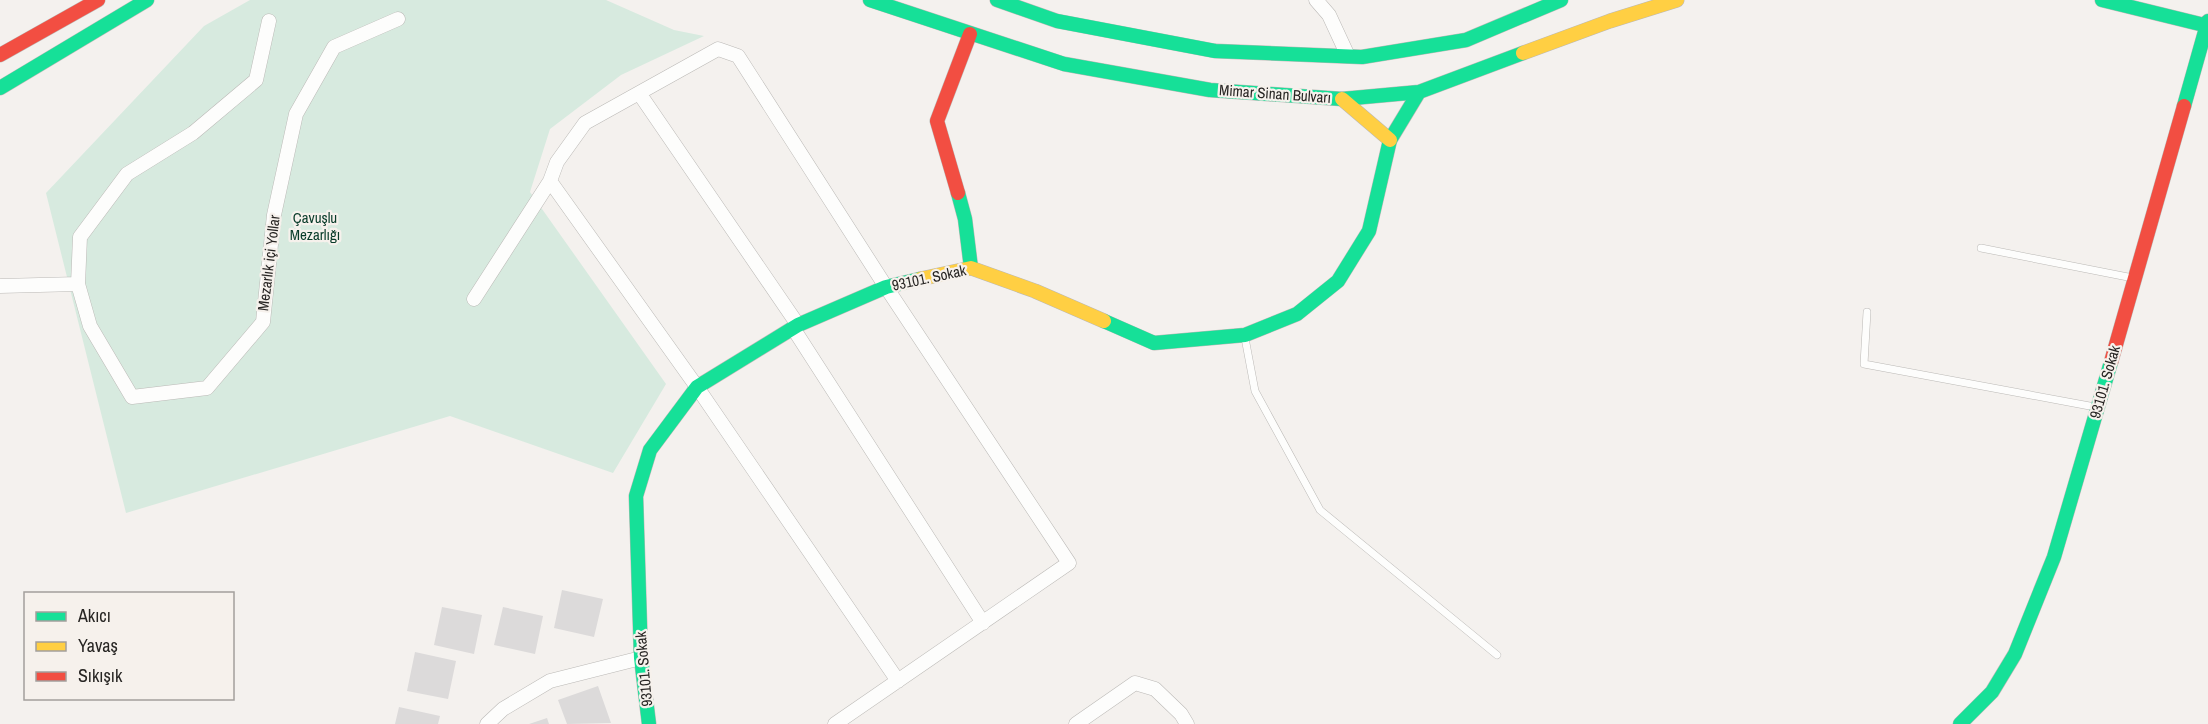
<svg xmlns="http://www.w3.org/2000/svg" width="2208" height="724" font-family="'Archivo Narrow',sans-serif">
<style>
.green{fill:#d7eadf}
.building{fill:#dcdada}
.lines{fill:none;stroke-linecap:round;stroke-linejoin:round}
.lane-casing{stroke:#bbb9b6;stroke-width:8}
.street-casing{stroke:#bbb9b6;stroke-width:15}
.fast-casing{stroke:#bbb9b6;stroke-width:15}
.slow-casing{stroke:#bbb9b6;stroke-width:15}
.jam-casing{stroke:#bbb9b6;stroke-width:15}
.lane{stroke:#fdfdfc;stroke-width:7}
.street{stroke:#fdfdfc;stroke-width:14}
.fast{stroke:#16e098;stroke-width:14}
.slow{stroke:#ffcf43;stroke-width:14}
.jam{stroke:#f24e42;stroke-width:14}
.labels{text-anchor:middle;stroke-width:4.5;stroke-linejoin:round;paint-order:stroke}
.street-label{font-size:15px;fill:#272523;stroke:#f6f1ec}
.park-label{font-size:15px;fill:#083b29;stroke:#f6f1ec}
</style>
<rect width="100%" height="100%" fill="#f4f1ee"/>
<!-- green -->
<path class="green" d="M250,0H606L674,30L704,36L621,75L550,129L530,192L666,384L613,473L450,416L126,513L46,193L204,26Z"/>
<!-- building -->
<path class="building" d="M562,590L603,599L594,637L554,628Z
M442,607L482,615L474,654L434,645Z
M503,607L543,616L535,654L494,645Z
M415,652L456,661L448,699L407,691Z
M598,686L611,723L567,724L558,700Z
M399,707L440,716L438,724H395Z
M547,718L549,724H529Z"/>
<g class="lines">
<!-- lane casing -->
<g class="lane-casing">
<path id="lane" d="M1981,248L2133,278
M1867,312L1864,364L2095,407
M1245,338L1255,391L1320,510L1497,655"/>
</g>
<!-- street casing -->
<g class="street-casing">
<path id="street" d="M1316,0L1329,15L1348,56
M269,21L256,80L193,133L127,174L80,237L78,284L90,326L132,397L207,388L263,322L274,215L296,114L334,47L398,19
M639,93L798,325
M550,181L697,387L898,681
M0,286L78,284
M474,299L550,181L557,162L585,123L718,49L738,56L886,287L1069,563L835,724
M793,328L983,623
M487,724L503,709L550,681L641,658
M1076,724L1135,683L1155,689L1181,714L1187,724"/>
</g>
<!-- fast casing -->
<g class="fast-casing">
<path id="fast" d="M870,0L1064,64L1210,90L1342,99L1419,92L1523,53
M997,0L1057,21L1215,51L1362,57L1466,40L1561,0
M2102,0L2208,26
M0,88L147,0
M2184,106L2208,21
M958,193L965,219L971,268
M1104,321L1154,343L1245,335L1297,314L1338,281L1369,231L1390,140L1419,92
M649,724L641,658L636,496L650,450L697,387L798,325L886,287L920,279
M1960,724L1992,692L2015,654L2054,557L2111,362"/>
</g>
<!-- slow casing -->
<g class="slow-casing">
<path id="slow" d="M1523,53L1610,21L1677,0
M1342,99L1390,140
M920,279L971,268L1035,291L1104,321"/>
</g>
<!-- jam casing -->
<g class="jam-casing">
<path id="jam" d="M0,55L98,0
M958,193L937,121L970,34
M2111,362L2184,106"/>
</g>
<!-- lane -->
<use href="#lane" class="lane"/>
<!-- street -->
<use href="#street" class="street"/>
<!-- fast -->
<use href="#fast" class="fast"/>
<!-- slow -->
<use href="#slow" class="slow"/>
<!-- jam -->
<use href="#jam" class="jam"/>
</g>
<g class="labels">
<!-- street labels -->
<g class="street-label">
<text transform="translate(1275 94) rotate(4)" y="5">Mimar Sinan Bulvarı</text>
<text transform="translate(269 263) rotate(-83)" y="5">Mezarlık içi Yollar</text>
<text transform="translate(929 278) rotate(-12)" y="5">93101. Sokak</text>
<text transform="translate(2105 382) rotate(-74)" y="5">93101. Sokak</text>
<text transform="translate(644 669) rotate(-95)" y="5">93101. Sokak</text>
</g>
<!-- park labels -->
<g class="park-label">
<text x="315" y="223">Çavuşlu<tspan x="315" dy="17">Mezarlığı</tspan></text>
</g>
</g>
<!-- legend -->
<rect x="24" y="592" width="210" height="108" fill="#f6f1ec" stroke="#a39f9c" stroke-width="1.5"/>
<rect x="36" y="612" width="30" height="9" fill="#16e098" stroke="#a39f9c" stroke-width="1.5"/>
<text x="78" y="622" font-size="18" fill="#272523">Akıcı</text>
<rect x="36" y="642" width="30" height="9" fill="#ffcf43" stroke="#a39f9c" stroke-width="1.5"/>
<text x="78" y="652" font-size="18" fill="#272523">Yavaş</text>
<rect x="36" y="672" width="30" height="9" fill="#f24e42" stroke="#a39f9c" stroke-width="1.5"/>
<text x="78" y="682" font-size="18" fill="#272523">Sıkışık</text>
</svg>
